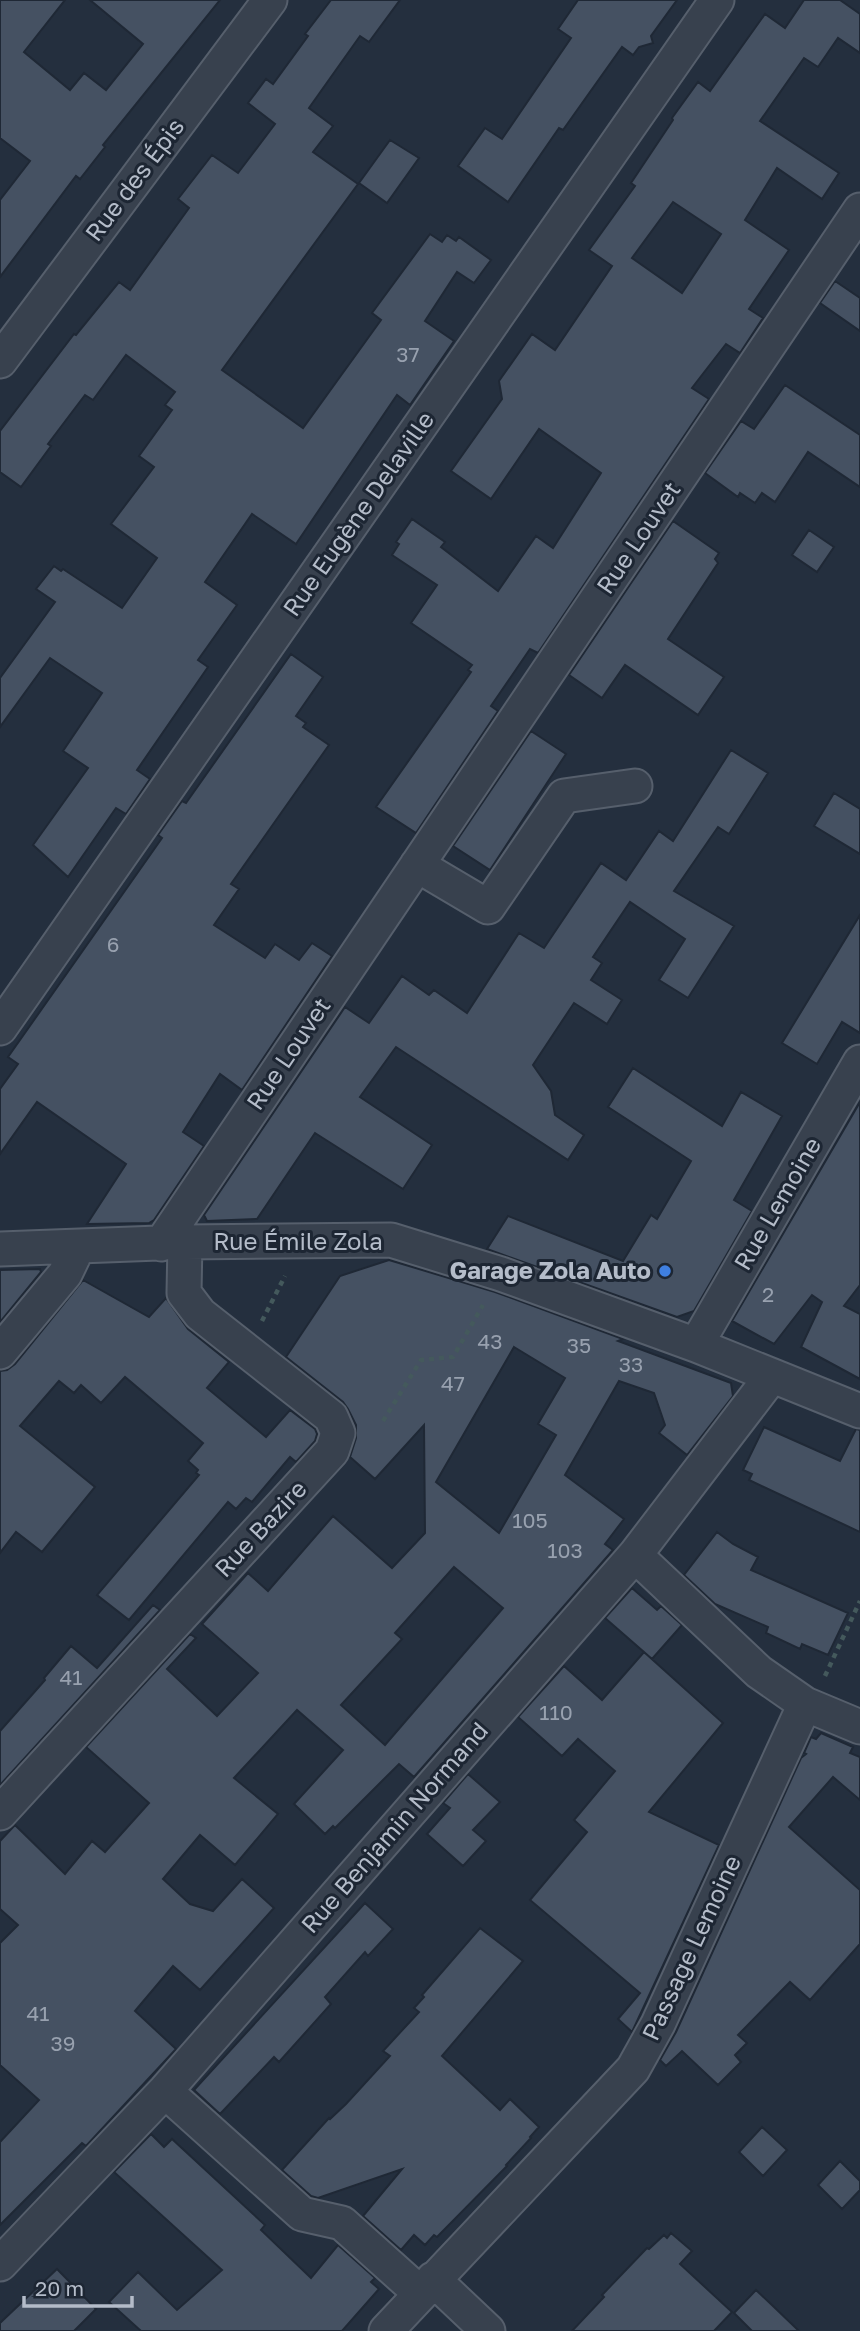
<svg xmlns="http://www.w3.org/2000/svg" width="860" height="2331" font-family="'Golos Text',sans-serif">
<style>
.building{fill:#455162;stroke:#1f2835;stroke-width:2;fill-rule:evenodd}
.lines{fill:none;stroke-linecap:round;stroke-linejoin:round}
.minor-casing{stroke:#565f6c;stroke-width:37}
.path{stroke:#44595c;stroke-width:4.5;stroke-dasharray:5 5;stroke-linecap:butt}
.minor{stroke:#38414e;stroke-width:33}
.shop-dot{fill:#3f7fe0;stroke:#1d2633;stroke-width:2.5}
.labels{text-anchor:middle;stroke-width:6;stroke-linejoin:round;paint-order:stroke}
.number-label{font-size:21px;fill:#98a1af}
.street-label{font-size:24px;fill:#b4bcc9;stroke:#1d2633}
.poi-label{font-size:24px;font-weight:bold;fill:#b4bcc9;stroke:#1d2633;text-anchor:end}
</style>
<rect width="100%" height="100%" fill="#242f3e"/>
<!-- building -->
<path class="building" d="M0,0H65L24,52L70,90L84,73L106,90L143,44L90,0H220L103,145L105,147L80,179L76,176L0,277V200L30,161L0,138Z
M331,0H400L369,42L360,36L309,108L333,126L313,152L358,184L222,370L303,428L381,320L372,313L430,234L442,242L447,235L456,241L459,237L491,260L474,283L457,272L425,321L454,341L410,405L397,395L296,544L252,514L205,582L237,605L198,660L208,667L137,770L150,779L126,814L116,808L68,877L33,845L88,768L63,751L102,693L50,658L0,727V678L55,602L36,589L54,566L61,571L63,569L122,608L157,558L111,524L154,467L139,456L172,410L165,405L175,392L126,355L93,400L85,395L48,444L51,446L21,487L0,472V431L74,334L76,335L119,282L130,290L189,208L178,199L212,155L238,173L275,124L248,103L266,79L273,84L308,36L305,34Z
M578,0H677L651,36L653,43L639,47L633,55L622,47L563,130L559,128L508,202L458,166L485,128L502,139L571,38L558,29Z
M804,0H840L860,14V53L838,38L818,67L804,58L760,121L839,173L822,199L777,168L745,220L789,250L749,309L763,318L740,353L726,344L692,388L709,399L538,653L530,649L491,706L498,711L416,833L376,807L471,672L468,670L472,665L411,623L437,585L392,555L399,544L396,542L412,519L445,542L441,547L498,591L536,536L553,548L601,473L539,429L491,499L451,471L502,399L499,381L532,334L555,350L612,266L589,250L635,186L631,183L673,120L672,118L698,82L710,91L765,14L785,28ZM673,202L721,234L682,293L632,258Z
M390,140L419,158L387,203L359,183Z
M835,281L860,298V331L820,303Z
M785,385L860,435V487L808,452L775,502L762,493L755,503L740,493L738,497L705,473L741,421L754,429Z
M673,521L719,553L715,559L718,563L668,639L724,677L698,715L625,665L602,698L569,675Z
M809,530L834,547L817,572L792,555Z
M291,654L323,677L296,716L306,723L303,727L329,745L231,884L239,889L214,925L265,958L275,944L299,960L312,943L332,956L242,1090L220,1074L183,1132L204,1146L154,1220L149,1223L87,1224L126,1164L37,1102L0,1154V1089L18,1064L8,1057L162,838L158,835L182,801L186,803Z
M531,731L566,754L490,870L453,846Z
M731,750L768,773L729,834L718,827L674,891L734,926L688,998L659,980L685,939L630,902L593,957L602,963L591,980L622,1000L607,1024L574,1003L533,1065L551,1091L555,1115L584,1135L568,1160L396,1047L360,1097L432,1145L403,1189L315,1133L257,1219L207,1221L204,1215L345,1007L369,1023L402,976L429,995L434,990L467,1013L519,933L544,948L601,863L626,880L659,831L673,841Z
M834,793L860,809V854L814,826Z
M860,915V1033L842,1022L817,1064L782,1043Z
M633,1068L722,1126L741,1092L782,1116L734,1200L752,1211L694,1311L677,1317L487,1249L508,1216L623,1261L651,1215L657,1219L691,1161L608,1107Z
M860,1102V1285L844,1306L860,1314V1379L801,1347L822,1302L812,1295L774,1344L732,1321Z
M389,1260L495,1292L623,1339L618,1341L731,1383L733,1396L687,1455L659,1433L665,1425L654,1393L619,1381L565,1475L624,1519L605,1544L613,1550L414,1777L399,1764L335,1828L333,1826L325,1834L294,1804L343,1750L297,1710L234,1778L278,1814L235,1865L200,1835L163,1879L190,1904L213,1911L242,1879L274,1908L200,1990L173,1966L135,2011L176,2049L86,2146L82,2143L0,2225V2142L39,2100L0,2065V1943L18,1925L0,1909V1841L15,1825L65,1874L92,1841L105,1852L149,1803L86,1747L190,1634L196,1638L167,1669L217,1716L258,1673L202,1624L248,1573L268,1591L333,1516L392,1568L425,1533L424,1425L375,1479L350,1457L356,1438V1425L348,1409L343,1402L286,1357L340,1276ZM514,1347L565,1378L538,1424L556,1435L499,1533L436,1482ZM454,1567L503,1608L385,1745L341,1705L402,1639L395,1633Z
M40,1269L41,1272L0,1322V1270Z
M83,1280L149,1317L166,1298L188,1329L229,1362L207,1388L266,1437L290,1410L315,1429L317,1434L315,1441L296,1462L290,1457L252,1502L246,1498L236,1509L228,1502L129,1620L97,1595L199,1475L196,1473L198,1470L188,1461L203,1443L125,1377L101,1403L81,1385L74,1393L59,1381L20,1426L95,1487L42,1552L16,1532L0,1553V1371L7,1370L15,1364Z
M764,1427L840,1461L856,1429L860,1430V1532L749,1480L752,1474L743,1470Z
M717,1532L733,1544L758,1557L751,1570L848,1613L828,1655L802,1644L800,1649L766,1633L768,1627L715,1604L684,1575Z
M632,1588L657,1610L661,1606L682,1625L652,1659L605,1618Z
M153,1605L160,1610L0,1785V1731L45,1680L44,1678L71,1646L97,1668Z
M644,1652L723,1723L649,1812L719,1845L632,2032L618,2019L640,1993L530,1900L587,1832L574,1820L615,1771L578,1739L562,1756L518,1717L564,1666L602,1700Z
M821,1733L853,1747L850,1753L860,1757V1800L833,1777L789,1827L860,1890V1944L810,2000L790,1982L738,2035L747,2043L735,2055L741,2062L718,2085L682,2051L666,2066L660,2060L676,2032L801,1758L806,1754L804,1753L811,1737L816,1739Z
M468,1774L500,1802L473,1830L486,1841L463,1866L427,1834L450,1808L443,1803Z
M365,1903L393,1929L368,1956L365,1952L325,1997L331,2004L279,2062L274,2057L220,2114L194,2090Z
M480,1928L523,1961L442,2056L500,2110L510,2099L539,2127L530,2137L531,2138L506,2165L507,2166L437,2237L434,2235L425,2245L414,2235L401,2250L363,2216L402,2169L318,2198L311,2196L282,2170L329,2118L330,2119L346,2104L390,2056L383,2051L419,2012L414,2008L424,1997L422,1995Z
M762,2127L787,2150L763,2176L739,2152Z
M151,2134L164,2147L172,2139L265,2225L261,2230L311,2278L338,2245L375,2278L371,2282L379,2289L342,2331H141L109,2302L138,2272L177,2310L222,2270L114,2172Z
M840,2161L860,2181V2190L842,2209L818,2185Z
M671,2233L692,2251L680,2264L732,2312L714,2331H572L604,2297L602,2295L647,2248L649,2249L664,2235L667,2238Z
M57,2269L96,2309L74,2331H0V2323Z
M756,2290L774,2307L799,2331H752L734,2313Z"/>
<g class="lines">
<!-- minor casing -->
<g class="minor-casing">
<path id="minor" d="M0,361L270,0
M417,865L488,907L564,796L635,786
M0,1028L717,0
M161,1244L860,210
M0,1249L185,1242L391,1240L501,1274L696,1345L860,1411
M696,1345L860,1062
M0,1352L65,1274L78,1247
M635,1555L759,1672L805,1704L860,1727
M0,1813L332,1451L338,1433L331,1417L200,1314L184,1293L185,1242
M165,2091L302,2214L342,2223L420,2293
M0,2264L165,2091L635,1555L771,1377
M433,2279L488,2331
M386,2331L633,2069L658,2024L805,1704"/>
</g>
<!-- path -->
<path class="path" d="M262,1321L285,1276
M383,1421L421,1360L453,1357L483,1305
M825,1676L860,1601"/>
<!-- minor -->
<use href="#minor" class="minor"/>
</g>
<!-- markers -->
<circle class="shop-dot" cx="665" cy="1271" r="7"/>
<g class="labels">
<!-- number labels -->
<g class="number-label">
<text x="408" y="362">37</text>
<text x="113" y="952">6</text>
<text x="768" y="1302">2</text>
<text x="490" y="1349">43</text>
<text x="579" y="1353">35</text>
<text x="631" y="1372">33</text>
<text x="453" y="1391">47</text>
<text x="530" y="1528">105</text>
<text x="565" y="1558">103</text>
<text x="71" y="1685">41</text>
<text x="556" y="1720">110</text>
<text x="38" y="2021">41</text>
<text x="63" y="2051">39</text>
</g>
<!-- street labels -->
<g class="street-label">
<text transform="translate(135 180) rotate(-53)" y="8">Rue des Épis</text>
<text transform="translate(359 514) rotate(-55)" y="8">Rue Eugène Delaville</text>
<text transform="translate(639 538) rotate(-56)" y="8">Rue Louvet</text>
<text transform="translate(289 1054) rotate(-56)" y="8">Rue Louvet</text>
<text transform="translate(778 1204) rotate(-60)" y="8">Rue Lemoine</text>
<text x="298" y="1250">Rue Émile Zola</text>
<text transform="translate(261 1529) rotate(-47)" y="8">Rue Bazire</text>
<text transform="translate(395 1828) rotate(-49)" y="8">Rue Benjamin Normand</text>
<text transform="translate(692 1948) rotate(-65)" y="8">Passage Lemoine</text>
</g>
<!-- poi labels -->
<g class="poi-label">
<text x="651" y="1279">Garage Zola Auto</text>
</g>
</g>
<!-- scale -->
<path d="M24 2296v10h108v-10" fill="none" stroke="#b4bcc9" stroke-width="3.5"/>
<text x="35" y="2296" font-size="21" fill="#b4bcc9" stroke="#1d2633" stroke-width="5" paint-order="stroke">20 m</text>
</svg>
